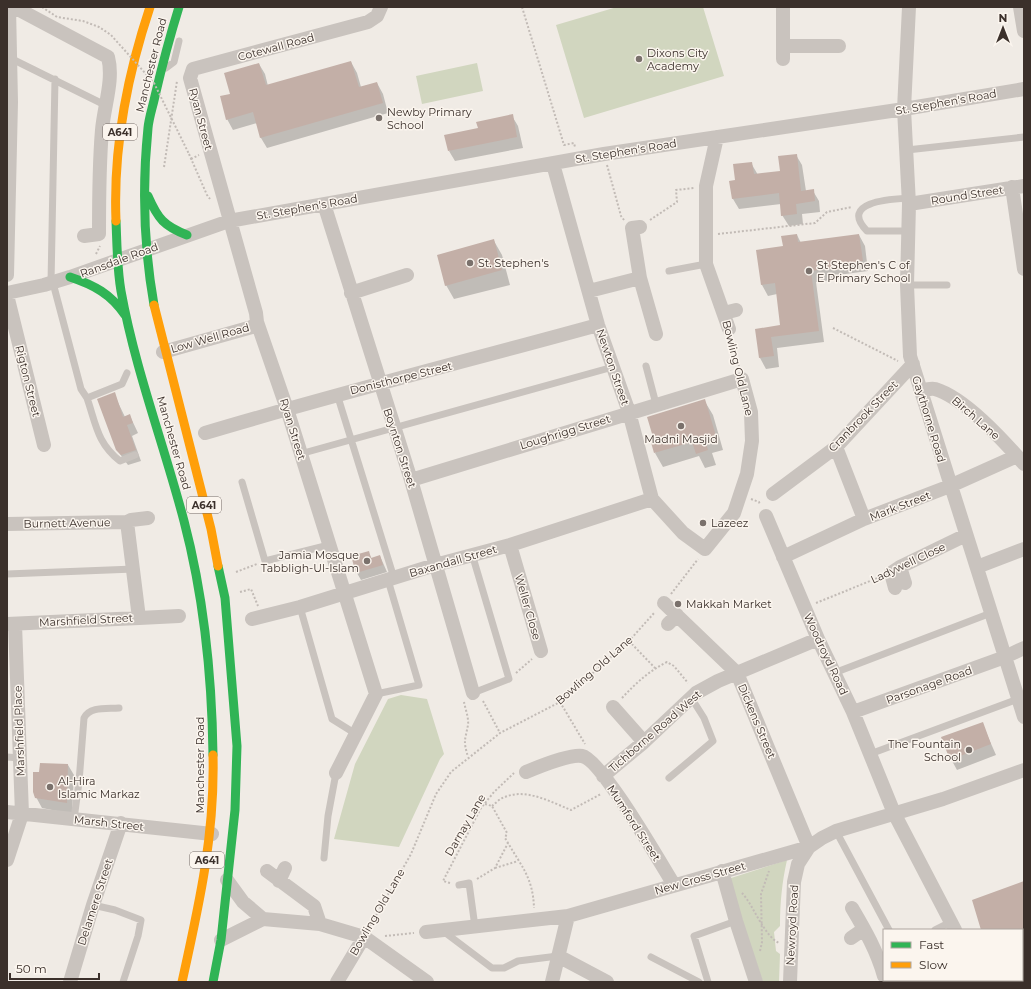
<svg xmlns="http://www.w3.org/2000/svg" width="1031" height="989" font-family="Montserrat,sans-serif">
<style>
.green{fill:#d1d6bf}
.shadow{fill:#0003}
.building{fill:#c3afa7}
.lines{fill:none;stroke-linecap:round;stroke-linejoin:round}
.path{stroke:#c2bbb6;stroke-width:2;stroke-dasharray:2 2;stroke-linecap:butt}
.lane{stroke:#c9c3be;stroke-width:7}
.street{stroke:#c9c3be;stroke-width:14}
.fast{stroke:#30b455;stroke-width:9}
.slow{stroke:#ff9f0a;stroke-width:9}
.path-bridge{stroke:#c2bbb6;stroke-width:2;stroke-dasharray:2 2;stroke-linecap:butt}
.poi-dot{fill:#7a716c;stroke:#fbf5ee;stroke-width:1.5}
.labels{text-anchor:middle;stroke-width:3;stroke-linejoin:round;paint-order:stroke}
.shield{fill:#fbf5ee;stroke:#756b66;stroke-width:1}
.shield-label{font-size:10px;font-weight:bold;fill:#3b302b}
.street-label{font-size:11px;fill:#3b302b;stroke:#fbf5ee}
.poi-label{font-size:11px;fill:#3b302b;stroke:#fbf5ee;text-anchor:start}
</style>
<rect width="100%" height="100%" fill="#f0ebe5"/>
<!-- green -->
<path class="green" d="M617,7H703L724,76L584,118L556,25Z
M477,63L483,91L422,104L416,76Z
M401,695L427,699L444,754L440,759L399,847L334,839L355,764L388,699Z
M787,860C782,882 780,903 780,926L774,932L776,951L780,954L779,982H763L728,879Z"/>
<!-- shadow -->
<path class="shadow" d="M351,62L357,73L361,87L377,83L383,94L388,113L267,148L261,138L257,123L233,130L227,119L231,94L259,64L265,74L268,86Z
M512,116L518,126L523,148L455,161L449,151L479,129Z
M796,155L802,165L806,191H813L819,201L820,212L802,214L803,224L789,226L782,215L781,204L739,209L733,199L736,181L751,163L758,175L781,172Z
M797,235L801,243L859,235L865,246L868,271L838,275L839,279L816,282L824,342L777,348L779,367L766,369L760,358L756,330L782,326L777,294L768,296L762,285L757,251L784,247Z
M494,241L502,255L510,285L454,299L446,285Z
M114,394L125,417L130,416L138,433L132,436L141,461L128,465L117,450Z
M704,400L713,415L723,450L712,453L716,465L705,468L699,456L663,467L655,453Z
M368,552L372,559L380,556L387,572L361,580L357,573Z
M982,723L996,755L957,770L951,759Z
M68,765L74,775L72,814L42,808L36,797Z
M1024,882V952L1022,953V930H982Z
M1024,960V968L1022,965Z
M1024,978V982H1021L1020,980Z"/>
<!-- building -->
<path class="building" d="M351,61L359,87L377,82L383,103L260,138L253,112L226,120L220,96L230,94L224,73L259,63L266,85Z
M513,114L517,137L448,151L444,135L478,128L476,122Z
M797,154L801,191L814,189L815,201L796,204L797,214L781,216L779,193L732,199L729,181L735,180L733,164L752,162L754,174L780,171L778,156Z
M797,234L798,242L859,234L863,261L833,265V268L811,271L819,331L771,337L774,356L759,358L755,329L780,325L775,283L761,285L756,250L783,246L781,236Z
M494,239L502,270L445,286L437,255Z
M115,392L123,417L130,414L133,423L127,425L136,450L121,455L116,450L97,399Z
M705,399L716,436L705,439L708,450L696,454L692,442L654,453L650,439L653,437L647,417Z
M369,551L371,558L380,555L383,565L356,573L351,556Z
M983,722L991,744L950,760L941,737Z
M40,763L68,764L67,803L35,798L33,792V772H39Z
M1024,881V930H981L972,900Z"/>
<g class="lines">
<!-- path -->
<path class="path" d="M522,7L564,145L574,143L575,147
M189,154L207,195L210,199
M191,159L199,155
M607,165L621,216L624,220
M164,167L177,81
M650,220L677,202L676,190L694,188
M718,234L815,223L827,212L852,207
M96,254L100,246
M833,328L898,361
M732,342L739,366
M751,499L759,502L760,505
M236,572L257,564
M240,592L251,589L258,606
M671,594L698,559
M816,603L880,577
M629,641L655,668
M516,673L532,659
M622,698C636,683 649,671 667,662L674,666L688,683
M483,701L500,733
M464,702C465,708 469,718 468,725C465,741 463,740 468,757
M560,702L585,744
M485,804L492,806L507,833L505,838L508,843C522,867 533,878 534,908
M492,806C496,803 500,798 505,797C526,788 551,802 571,810L601,794
M495,868L518,861
M477,879L495,868L508,843
M450,883L443,881L481,808L494,792L514,773
M742,893C754,906 764,936 779,943
M370,926L411,854L436,794L451,772L500,733L560,702L629,641L655,612
M385,936L414,933
M760,951L762,942L761,894L769,871"/>
<!-- lane -->
<path class="lane" d="M10,58L105,105
M166,68L174,62L179,41
M907,150L1024,137
M909,231H867C838,201 893,199 909,198
M669,271L706,264
M51,283L55,79
M53,283L81,389L87,398
M907,285H947
M646,366L656,404
M127,373L122,384L87,398C96,424 97,443 120,461L135,455
M337,394L394,578
M300,454L613,367
M242,482L265,561L329,545
M472,554L509,679L473,693
M7,574L134,569
M300,607L332,719L356,734
M834,673L991,613
M376,694L419,685L388,580
M870,754L1018,699
M7,757L20,758
M669,778L713,741L704,718L692,699
M74,819L79,782L84,718C90,706 107,709 119,708
M836,831L889,930
M324,858L328,816L336,773
M459,885L469,883L475,927
M93,905L115,910L141,920L138,936L123,982
M935,930L951,922
M443,931L492,968H504L518,961L558,956
M651,957L699,982
M708,982L694,936L736,921"/>
<!-- street -->
<path class="street" d="M14,7L108,57C114,80 104,106 102,130C99,165 99,199 99,234L84,236
M909,7L904,109L909,204L907,285L910,356L1024,717
M1020,7L1024,31
M783,46H839
M783,59V7
M717,137L706,186V264L729,329
M1012,187L1024,269
M324,204L411,480L473,693
M909,204L1024,186
M640,227L632,228L640,278L656,334
M7,275L11,102L9,7
M589,291L640,278
M7,293L44,285L70,277L229,221L604,154L904,109L1024,89
M351,293L407,275
M7,295L44,445
M724,313L736,310
M163,352L252,327L257,322
M920,390C925,390 931,388 935,389C965,398 1003,440 1024,464
M205,433C335,394 467,361 598,325
M836,447L864,519
M411,480L742,379L751,412L752,441L747,474L734,513L705,549L683,533L652,499L629,412L598,325L553,164
M773,494L836,447L913,364
M766,516L818,639L853,712L894,813L955,930
M7,524L127,522L131,520L148,518
M510,545L541,651
M783,557L864,519L950,486L1017,456
M900,567L905,583
M977,567L1024,549
M895,588L891,573L900,567L966,535
M664,603L737,673L809,847
M139,618L179,616
M252,619L300,607L435,565L510,545L652,499
M7,624L139,618L127,522
M668,624L677,615
M613,707L644,742
M853,712L1005,657L1024,648
M526,772C538,767 570,754 582,756C601,759 661,864 674,885
M336,773L376,694L287,409L257,322L256,313L190,78L193,69L368,22L377,16L381,7
M603,776L644,742L696,693L718,681L818,639
M7,812L212,834
M7,860L22,814L15,624
M267,871L314,906L320,924
M722,871L736,921L756,982
M227,880L243,902L263,919
M279,881L285,868
M852,908C865,930 877,951 884,976
M426,932L568,916L809,847L822,838L836,831L943,799L1024,770
M851,938L864,929
M221,940L263,919L320,924L364,937L427,982
M558,956L607,982
M978,980L980,982
M70,982L93,905L121,823
M337,982L364,937
M552,982L568,916
M790,982L794,882L798,864L809,847
M953,982L957,980"/>
<!-- fast -->
<path class="fast" d="M148,196C158,219 164,226 187,235
M116,221C117,244 117,268 121,291C135,369 164,445 184,521C204,597 212,678 213,755
M70,277C94,285 111,294 125,315
M154,305C144,248 142,187 148,128C149,117 153,106 155,96C162,66 170,36 179,7
M213,982L221,940L235,810L237,746L225,598L218,566"/>
<!-- slow -->
<path class="slow" d="M116,221C113,148 127,76 150,7
M154,305L211,529L218,566
M182,982C199,905 215,835 213,755"/>
<!-- path-bridge -->
<path class="path-bridge" d="M42,7L57,17L83,21L99,27L111,35L154,83L189,154"/>
</g>
<!-- markers -->
<g class="poi-dot">
<circle cx="639" cy="59" r="4"/>
<circle cx="379" cy="118" r="4"/>
<circle cx="470" cy="263" r="4"/>
<circle cx="809" cy="271" r="4"/>
<circle cx="681" cy="426" r="4"/>
<circle cx="703" cy="523" r="4"/>
<circle cx="367" cy="561" r="4"/>
<circle cx="678" cy="604" r="4"/>
<circle cx="969" cy="750" r="4"/>
<circle cx="50" cy="787" r="4"/>
</g>
<g class="labels">
<!-- shield labels -->
<g class="shield">
<rect x="103" y="124" width="34" height="16" rx="3"/>
<rect x="187" y="497" width="34" height="16" rx="3"/>
<rect x="190" y="852" width="34" height="16" rx="3"/>
</g>
<g class="shield-label">
<text x="120" y="136">A641</text>
<text x="204" y="509">A641</text>
<text x="207" y="864">A641</text>
</g>
<!-- street labels -->
<g class="street-label">
<text transform="translate(276 47) rotate(-15)" y="4">Cotewall Road</text>
<text transform="translate(151 65) rotate(-76)" y="4">Manchester Road</text>
<text transform="translate(946 102) rotate(-10)" y="4">St. Stephen's Road</text>
<text transform="translate(201 119) rotate(75)" y="4">Ryan Street</text>
<text transform="translate(626 151) rotate(-9)" y="4">St. Stephen's Road</text>
<text transform="translate(967 195) rotate(-9)" y="4">Round Street</text>
<text transform="translate(307 207) rotate(-10)" y="4">St. Stephen's Road</text>
<text transform="translate(119 260) rotate(-20)" y="4">Ransdale Road</text>
<text transform="translate(210 338) rotate(-16)" y="4">Low Well Road</text>
<text transform="translate(613 367) rotate(71)" y="4">Newton Street</text>
<text transform="translate(738 368) rotate(76)" y="4">Bowling Old Lane</text>
<text transform="translate(401 378) rotate(-14)" y="4">Donisthorpe Street</text>
<text transform="translate(28 381) rotate(76)" y="4">Rigton Street</text>
<text transform="translate(863 416) rotate(-46)" y="4">Cranbrook Street</text>
<text transform="translate(976 418) rotate(41)" y="4">Birch Lane</text>
<text transform="translate(929 419) rotate(73)" y="4">Gaythorne Road</text>
<text transform="translate(293 429) rotate(73)" y="4">Ryan Street</text>
<text transform="translate(565 432) rotate(-17)" y="4">Loughrigg Street</text>
<text transform="translate(174 443) rotate(74)" y="4">Manchester Road</text>
<text transform="translate(400 448) rotate(72)" y="4">Boynton Street</text>
<text transform="translate(900 506) rotate(-21)" y="4">Mark Street</text>
<text transform="translate(67 523) rotate(-1)" y="4">Burnett Avenue</text>
<text transform="translate(453 561) rotate(-16)" y="4">Baxandall Street</text>
<text transform="translate(908 563) rotate(-25)" y="4">Ladywell Close</text>
<text transform="translate(528 607) rotate(74)" y="4">Weller Close</text>
<text transform="translate(86 620) rotate(-3)" y="4">Marshfield Street</text>
<text transform="translate(826 654) rotate(65)" y="4">Woodroyd Road</text>
<text transform="translate(594 670) rotate(-41)" y="4">Bowling Old Lane</text>
<text transform="translate(929 685) rotate(-20)" y="4">Parsonage Road</text>
<text transform="translate(757 721) rotate(67)" y="4">Dickens Street</text>
<text transform="translate(19 731) rotate(-92)" y="4">Marshfield Place</text>
<text transform="translate(655 731) rotate(-41)" y="4">Tichborne Road West</text>
<text transform="translate(200 765) rotate(-90)" y="4">Manchester Road</text>
<text transform="translate(109 823) rotate(6)" y="4">Marsh Street</text>
<text transform="translate(634 823) rotate(57)" y="4">Mumford Street</text>
<text transform="translate(465 825) rotate(-60)" y="4">Darnay Lane</text>
<text transform="translate(700 878) rotate(-16)" y="4">New Cross Street</text>
<text transform="translate(95 902) rotate(-72)" y="4">Delamere Street</text>
<text transform="translate(377 912) rotate(-60)" y="4">Bowling Old Lane</text>
<text transform="translate(792 925) rotate(-87)" y="4">Newroyd Road</text>
</g>
<!-- poi labels -->
<g class="poi-label">
<text x="647" y="57">Dixons City<tspan x="647" dy="13">Academy</tspan></text>
<text x="387" y="116">Newby Primary<tspan x="387" dy="13">School</tspan></text>
<text x="478" y="267">St. Stephen's</text>
<text x="817" y="269">St Stephen's C of<tspan x="817" dy="13">E Primary School</tspan></text>
<text x="681" y="443" text-anchor="middle">Madni Masjid</text>
<text x="711" y="527">Lazeez</text>
<text x="359" y="559" text-anchor="end">Jamia Mosque<tspan x="359" dy="13">Tabbligh-Ul-Islam</tspan></text>
<text x="686" y="608">Makkah Market</text>
<text x="961" y="748" text-anchor="end">The Fountain<tspan x="961" dy="13">School</tspan></text>
<text x="58" y="785">Al-Hira<tspan x="58" dy="13">Islamic Markaz</tspan></text>
</g>
</g>
<!-- border -->
<rect width="1031" height="989" fill="none" stroke="#3b302b" stroke-width="16"/>
<!-- legend -->
<rect x="883" y="929" width="140" height="52" fill="#fbf5ee" stroke="#aea6a0"/>
<rect x="891" y="942" width="20" height="6" fill="#30b455" stroke="#aea6a0"/>
<text x="919" y="949" font-size="12" fill="#3b302b">Fast</text>
<rect x="891" y="962" width="20" height="6" fill="#ff9f0a" stroke="#aea6a0"/>
<text x="919" y="969" font-size="12" fill="#3b302b">Slow</text>
<!-- north arrow -->
<g transform="translate(1003 28)" stroke="#fbf5ee" stroke-width="3" paint-order="stroke">
<path d="M0-3L7 15L0 10L-7 15Z" fill="#3b302b"/>
<text y="-6" font-size="11" font-weight="bold" text-anchor="middle" fill="#3b302b">N</text>
</g>
<!-- scale -->
<path d="M10 973v6h89v-6" fill="none" stroke="#3b302b" stroke-width="2"/>
<text x="16" y="973" font-size="12" fill="#3b302b" stroke="#fbf5ee" stroke-width="3" paint-order="stroke">50 m</text>
</svg>
